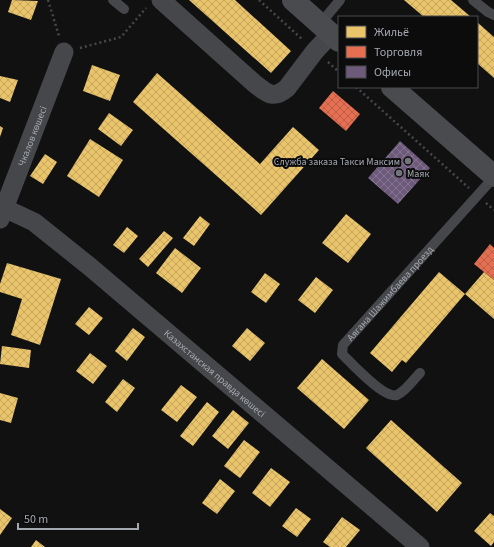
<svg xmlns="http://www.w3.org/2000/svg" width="494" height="547" font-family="'Source Sans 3',sans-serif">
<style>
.homes{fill:url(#homes-cross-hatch)}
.shops{fill:url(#shops-cross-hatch)}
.offices{fill:url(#offices-cross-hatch)}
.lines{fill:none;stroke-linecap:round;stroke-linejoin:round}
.path{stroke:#47484b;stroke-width:2.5;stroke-dasharray:2 3;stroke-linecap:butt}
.service{stroke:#46474a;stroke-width:10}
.minor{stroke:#46474a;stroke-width:19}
.secondary{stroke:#4a4b4e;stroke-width:22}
.poi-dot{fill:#717479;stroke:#0c0c0d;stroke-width:1.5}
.labels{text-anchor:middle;stroke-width:4;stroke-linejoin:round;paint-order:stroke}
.street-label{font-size:10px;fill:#a4a9b1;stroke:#0c0c0d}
.poi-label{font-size:10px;fill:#a4a9b1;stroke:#0c0c0d;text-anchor:end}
</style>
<defs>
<pattern id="homes-cross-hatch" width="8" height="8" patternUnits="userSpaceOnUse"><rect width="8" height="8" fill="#e9c46a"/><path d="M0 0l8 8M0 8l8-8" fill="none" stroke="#c4a75f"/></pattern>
<pattern id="shops-cross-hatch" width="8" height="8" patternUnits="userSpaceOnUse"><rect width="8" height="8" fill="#e76f51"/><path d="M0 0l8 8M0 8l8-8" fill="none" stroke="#ba604a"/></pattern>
<pattern id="offices-cross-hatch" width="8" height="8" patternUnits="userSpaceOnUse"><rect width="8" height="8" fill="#6d597a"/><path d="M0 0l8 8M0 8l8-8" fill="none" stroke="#857590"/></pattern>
</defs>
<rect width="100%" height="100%" fill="#111112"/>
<!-- homes -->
<path class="homes" d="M12,0L38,1L31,20L8,12Z
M189,0H235L291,51L271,73Z
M404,0H451L471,17H424Z
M477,22L494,37V78L477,63Z
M92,65L120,75L110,101L83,91Z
M157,73L260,164L293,127L319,150L261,215L133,102Z
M0,76L18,80L10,102L0,98Z
M109,113L133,130L121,146L98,129Z
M0,126L3,128L0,137Z
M90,139L123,160L99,197L67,176Z
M45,154L57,162L43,184L30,176Z
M346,214L371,234L348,263L322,243Z
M200,216L210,224L194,246L183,238Z
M127,227L138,236L124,253L113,245Z
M164,231L173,238L148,267L139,259Z
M175,248L201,268L182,293L156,273Z
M7,263L61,279L40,345L11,335L22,299L0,292V284Z
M439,272L465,294L406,363L402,360L392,372L370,353Z
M484,272L494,280V319L465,294Z
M265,273L280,284L266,303L251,292Z
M316,277L333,290L315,313L298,300Z
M89,307L103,318L89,335L75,324Z
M133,328L145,337L127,361L115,351Z
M247,328L265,343L250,361L232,346Z
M2,346L31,350L29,368L0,364Z
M90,353L107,366L93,384L76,371Z
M322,359L369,400L344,429L297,388Z
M123,379L135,388L117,412L105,402Z
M181,385L197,397L177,422L161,410Z
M0,393L18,398L11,423L0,420Z
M207,402L219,412L193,446L180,436Z
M233,410L249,423L228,449L212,436Z
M391,420L462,483L437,512L366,448Z
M244,440L260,452L240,478L224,466Z
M271,468L290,482L270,507L252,493Z
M220,479L235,491L217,514L202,503Z
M296,508L311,519L297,537L282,526Z
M0,509L12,518L0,535Z
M490,513L494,516V542L491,546L474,531Z
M342,517L360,530L346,547H330L323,542Z
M36,540L45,547H31Z"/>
<!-- shops -->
<path class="shops" d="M333,91L360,114L346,131L319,108Z
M490,244L494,248V280L474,264Z"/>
<!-- offices -->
<path class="offices" d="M400,141L430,168L398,204L368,178Z"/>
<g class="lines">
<!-- path -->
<path class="path" d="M48,0L59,36
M259,0L303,40
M80,48L121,37L146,8
M328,62L339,72
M356,87L469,188
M486,203L494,210"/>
<!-- service -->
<g class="service">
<path d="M113,0L124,9"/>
<path d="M473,0L488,12L494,15"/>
<path d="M320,24L340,0"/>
<path id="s1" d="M420,373C413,380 406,391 397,395C385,399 354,366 345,357L342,354L343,345L494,177"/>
</g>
<!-- minor -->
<g class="minor">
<path d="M161,0L255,84C267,93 273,100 287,88L315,51L331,34"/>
<path id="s2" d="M4,208L34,222L89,266L420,547"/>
<path id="s3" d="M0,219L64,52"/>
</g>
<!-- secondary -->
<path class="secondary" d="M293,0L339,41
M392,87L494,176"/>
</g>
<!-- markers -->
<g class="poi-dot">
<circle cx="408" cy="161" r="4"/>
<circle cx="399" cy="173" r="4"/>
</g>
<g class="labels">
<!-- street labels -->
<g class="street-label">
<text dy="4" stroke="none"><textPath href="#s3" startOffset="89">Чкалов көшесі</textPath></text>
<text dy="4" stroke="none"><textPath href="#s1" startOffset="181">Аягана Шажимбаева проезд</textPath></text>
<text dy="4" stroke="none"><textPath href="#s2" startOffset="269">Казахстанская правда көшесі</textPath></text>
</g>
<!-- poi labels -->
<g class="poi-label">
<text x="400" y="165">Служба заказа Такси Максим</text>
<text x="407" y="177" text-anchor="start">Маяк</text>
</g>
</g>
<!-- legend -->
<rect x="338" y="16" width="140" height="72" fill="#0c0c0d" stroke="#494b4f"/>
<rect x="346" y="26" width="20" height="12" fill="#e9c46a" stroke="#494b4f"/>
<text x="374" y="36" font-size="12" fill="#a4a9b1">Жильё</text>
<rect x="346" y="46" width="20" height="12" fill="#e76f51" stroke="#494b4f"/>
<text x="374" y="56" font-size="12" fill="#a4a9b1">Торговля</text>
<rect x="346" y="66" width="20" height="12" fill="#6d597a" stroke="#494b4f"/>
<text x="374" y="76" font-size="12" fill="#a4a9b1">Офисы</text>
<!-- scale -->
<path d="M18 523v6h120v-6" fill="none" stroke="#a4a9b1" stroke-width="2"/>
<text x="24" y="523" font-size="12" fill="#a4a9b1" stroke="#0c0c0d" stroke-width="3" paint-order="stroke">50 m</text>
</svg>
